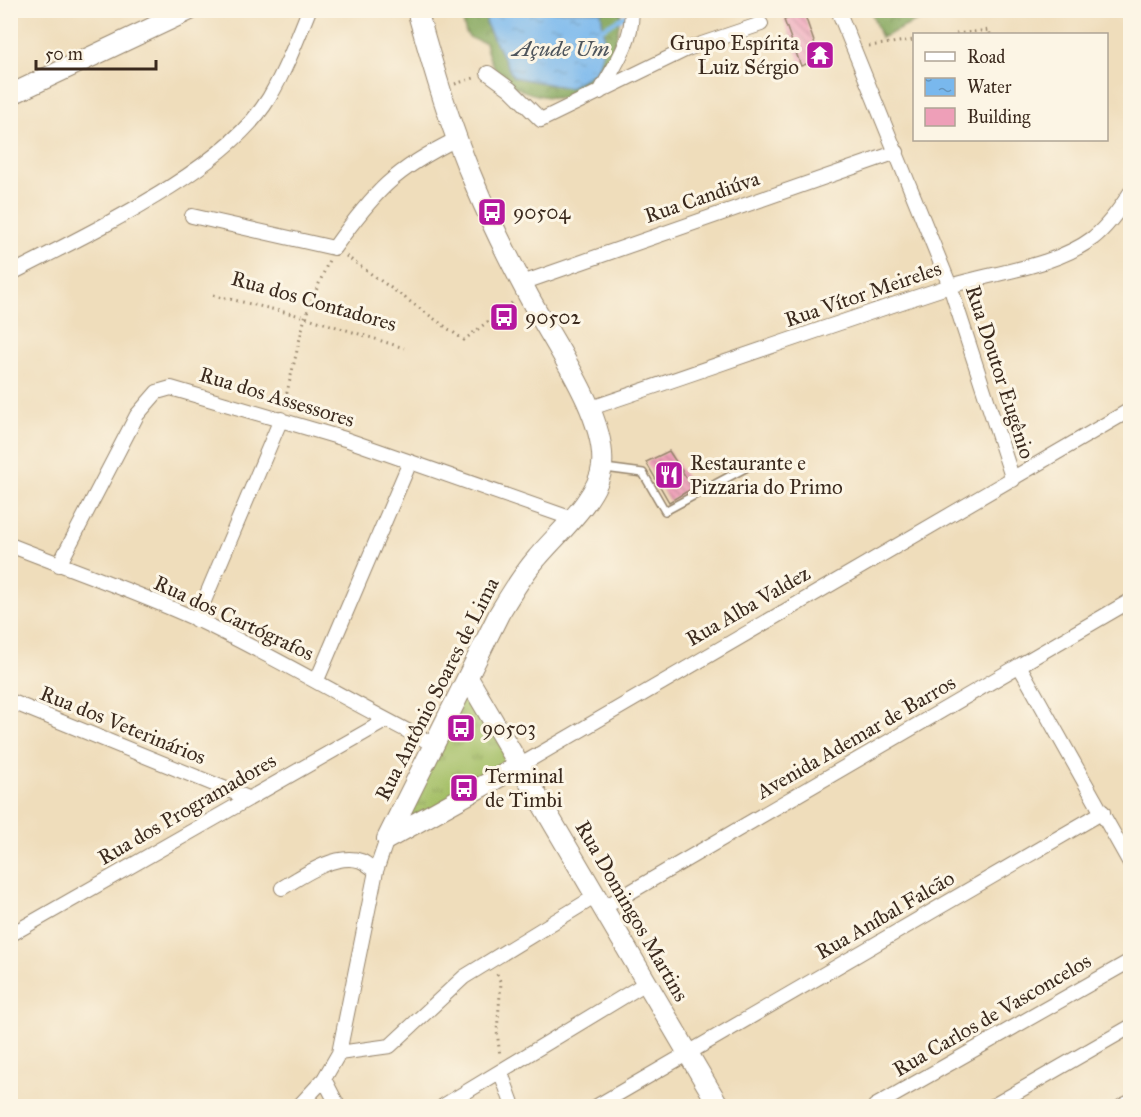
<svg xmlns="http://www.w3.org/2000/svg" width="1141" height="1117" font-family="'IM FELL Great Primer',serif">
<style>
.grass{fill:url(#grass-tufts);stroke:#707442;stroke-width:1.5}
.forest{fill:url(#forest-crowns);stroke:#5f683c;stroke-width:1.5}
.water{fill:url(#water-ripples);stroke:#5a7186;stroke-width:1.5}
.lines{fill:none;stroke-linecap:round;stroke-linejoin:round}
.stream{stroke:#79b8ed;stroke-width:4.5}
.building{fill:url(#building-back-hatch)}
.lane-casing{stroke:#95846c;stroke-width:10}
.street-casing{stroke:#95846c;stroke-width:16}
.secondary-casing{stroke:#95846c;stroke-width:22}
.path{stroke:#95846c;stroke-width:3;stroke-dasharray:1.5 4.5;stroke-linecap:butt}
.lane{stroke:#fff;stroke-width:7}
.street{stroke:#fff;stroke-width:14}
.secondary{stroke:#fff;stroke-width:20}
.labels{text-anchor:middle;stroke-width:6;stroke-linejoin:round;paint-order:stroke}
.poi-label{font-size:21px;fill:#3b2a1e;stroke:#fcf5e5;text-anchor:start}
.street-label{font-size:21px;fill:#3b2a1e;stroke:#fcf5e5}
.water-label{font-size:22px;font-style:italic;fill:#4e555c;stroke:#fcf5e5}
</style>
<defs>
<pattern id="grass-tufts" width="24" height="20" patternUnits="userSpaceOnUse" patternTransform="scale(1.5)"><rect width="24" height="20" fill="#a4bf66"/><path d="M3 7l-1-3M5 7V3M7 7l1-3M15 17l-1-3M17 17v-4M19 17l1-3" fill="none" stroke="#879b53"/></pattern>
<pattern id="forest-crowns" width="20" height="18" patternUnits="userSpaceOnUse" patternTransform="scale(1.5)"><rect width="20" height="18" fill="#83a65b"/><path d="M2 6a3 3 0 1 1 6 0M12 15a3 3 0 1 1 6 0" fill="none" stroke="#6c874b"/></pattern>
<pattern id="water-ripples" width="26" height="14" patternUnits="userSpaceOnUse" patternTransform="scale(1.5)"><rect width="26" height="14" fill="#79b8ed"/><path d="M2 4q2-2 4 0t4 0M15 11q2-2 4 0t4 0" fill="none" stroke="#6496bf"/></pattern>
<pattern id="building-back-hatch" width="6" height="6" patternUnits="userSpaceOnUse" patternTransform="scale(1.5)"><rect width="6" height="6" fill="#ee9fb8"/><path d="M-1 5l2 2M0 0l6 6M5-1l2 2" fill="none" stroke="#c28295"/></pattern>
</defs>
<rect width="100%" height="100%" fill="#fcf5e5"/>
<filter id="ink" filterUnits="userSpaceOnUse"><feTurbulence type="fractalNoise" baseFrequency=".0167" numOctaves="2"/><feDisplacementMap in="SourceGraphic" scale="12" xChannelSelector="R" yChannelSelector="G"/><feConvolveMatrix kernelMatrix="1 2 1 2 8 2 1 2 1" color-interpolation-filters="sRGB"/></filter>
<filter id="wash" filterUnits="userSpaceOnUse"><feTurbulence type="fractalNoise" baseFrequency=".008" numOctaves="4" result="noise"/><feDisplacementMap in="SourceGraphic" scale="24" xChannelSelector="R" yChannelSelector="G"/><feGaussianBlur stdDeviation="1.35" result="paint"/><feColorMatrix in="noise" values="0 0 0 0 0 0 0 0 0 0 0 0 0 0 0 0 0 1.4 0 .05"/><feComposite in="paint" operator="in"/></filter>
<g filter="url(#wash)">
<rect width="100%" height="100%" fill="#efddbb"/>
<!-- grass -->
<path class="grass" d="M468,678L519,766L387,839Z"/>
<!-- forest -->
<path class="forest" d="M462,11H621C617,40 609,85 577,98C569,101 557,98 549,97C515,93 491,78 485,42C462,39 465,31 462,11Z
M871,11H938L881,38Z"/>
<!-- water -->
<path class="water" d="M487,11H601L605,44L597,71L569,88L513,77L486,24Z"/>
<g class="lines">
<!-- stream -->
<path class="stream" d="M603,28L625,16"/>
</g>
<g id="blocks">
<!-- building -->
<path class="building" d="M804,13L820,59L801,66L784,20Z
M669,451L693,488L669,502L646,462Z"/>
</g>
</g>
<g filter="url(#ink)">
<use href="#blocks" fill-opacity="0" stroke="#95846c" stroke-width="1.5"/>
<g class="lines">
<!-- lane casing -->
<g class="lane-casing">
<path id="lane" d="M605,468L643,473L665,511L749,466"/>
</g>
<!-- street casing -->
<g class="street-casing">
<path id="street" d="M838,10L950,286L1013,480
M488,73L510,89L541,120L687,49L761,24
M600,92C613,68 635,38 631,10
M192,216L334,248C374,192 395,169 457,139
M10,274C87,234 225,171 269,98C285,71 297,40 309,10
M522,283L897,152
M591,408C709,368 828,326 947,287C993,272 1053,268 1093,238C1108,226 1120,209 1130,193
M10,545C73,570 137,592 198,620C278,658 353,704 433,744
M59,565L137,415L157,392L171,388L345,439L573,519
M196,620L281,419
M1020,667L1130,863
M317,680L410,462
M10,701L248,798
M519,766L1130,410
M282,888C302,876 336,852 361,861C366,863 372,868 376,871
M603,908L1130,601
M10,935L385,721
M339,1053L376,871L387,839
M501,1073L513,1106
M324,1079L338,1106
M299,1106L324,1079L339,1053L390,1046L464,977L596,896
M443,1106L646,983
M597,1106L1103,812
M875,1106L1130,961
M993,1106L1130,1027
M1122,1106L1130,1102"/>
</g>
<!-- secondary casing -->
<g class="secondary-casing">
<path id="secondary" d="M10,95L190,10
M468,678L719,1106
M387,839L499,614C511,594 522,575 537,558C557,534 599,498 602,466C607,415 550,338 527,293C509,259 491,223 476,187C451,130 434,70 417,10
M387,839L519,766"/>
</g>
<!-- path -->
<path class="path" d="M956,34L989,30L990,34
M869,46L914,40
M455,84L474,78
M346,256L464,340L513,302
M213,295L305,317L404,348
M284,405L305,317L329,260
M497,974L501,983L497,1031L500,1056"/>
<!-- lane -->
<use href="#lane" class="lane"/>
<!-- street -->
<use href="#street" class="street"/>
<!-- secondary -->
<use href="#secondary" class="secondary"/>
</g>
</g>
<!-- icons -->
<defs>
<g id="temple-square" transform="scale(1.5)"><rect x="-9" y="-9" width="18" height="18" rx="4" fill="#b5179e" stroke="#fcf5e5"/><path d="M0-6L5-2H3V0L6.5 2.5H4V6H1.5V3h-3V6H-4V2.5H-6.5L-3 0V-2H-5Z" fill="#fff"/></g>
<g id="bus-square" transform="scale(1.5)"><rect x="-9" y="-9" width="18" height="18" rx="4" fill="#b5179e" stroke="#fcf5e5"/><path d="M-5-6H5V4H4V6H2V4H-2V6H-4V4H-5ZM-3.5-4V0h7V-4ZM-3.5 1.2v1.5H-2V1.2ZM2 1.2v1.5H3.5V1.2Z" fill="#fff"/></g>
<g id="restaurant-square" transform="scale(1.5)"><rect x="-9" y="-9" width="18" height="18" rx="4" fill="#b5179e" stroke="#fcf5e5"/><path d="M-5-6h1v4h1v-4h1v4h1v-4h1v5L-1.5 .5V6h-2V.5L-5-1ZM5-6V6H3V1.5H1.5Q1.5-4 5-6Z" fill="#fff"/></g>
</defs>
<g fill-rule="evenodd">
<use href="#temple-square" x="820" y="55"/>
<use href="#bus-square" x="492" y="212"/>
<use href="#bus-square" x="504" y="317"/>
<use href="#restaurant-square" x="669" y="475"/>
<use href="#bus-square" x="461" y="728"/>
<use href="#bus-square" x="464" y="788"/>
</g>
<g class="labels">
<!-- poi labels -->
<g class="poi-label">
<text x="799" y="50" text-anchor="end">Grupo Espírita<tspan x="799" dy="24">Luiz Sérgio</tspan></text>
<text x="513" y="219">90504</text>
<text x="525" y="324">90502</text>
<text x="690" y="470">Restaurante e<tspan x="690" dy="24">Pizzaria do Primo</tspan></text>
<text x="482" y="735">90503</text>
<text x="485" y="783">Terminal<tspan x="485" dy="24">de Timbi</tspan></text>
</g>
<!-- street labels -->
<g class="street-label">
<text transform="translate(702 197) rotate(-19)" y="7">Rua Candiúva</text>
<text transform="translate(863 294) rotate(-19)" y="7">Rua Vítor Meireles</text>
<text transform="translate(314 301) rotate(16)" y="7">Rua dos Contadores</text>
<text transform="translate(1000 372) rotate(72)" y="7">Rua Doutor Eugênio</text>
<text transform="translate(277 397) rotate(17)" y="7">Rua dos Assessores</text>
<text transform="translate(748 606) rotate(-30)" y="7">Rua Alba Valdez</text>
<text transform="translate(234 618) rotate(25)" y="7">Rua dos Cartógrafos</text>
<text transform="translate(437 689) rotate(-63)" y="7">Rua Antônio Soares de Lima</text>
<text transform="translate(123 725) rotate(22)" y="7">Rua dos Veterinários</text>
<text transform="translate(856 737) rotate(-30)" y="7">Avenida Ademar de Barros</text>
<text transform="translate(187 809) rotate(-30)" y="7">Rua dos Programadores</text>
<text transform="translate(632 911) rotate(60)" y="7">Rua Domingos Martins</text>
<text transform="translate(885 915) rotate(-30)" y="7">Rua Aníbal Falcão</text>
<text transform="translate(992 1015) rotate(-30)" y="7">Rua Carlos de Vasconcelos</text>
</g>
<!-- water labels -->
<g class="water-label">
<text x="561" y="56">Açude Um</text>
</g>
</g>
<!-- margin -->
<rect width="1141" height="1117" fill="none" stroke="#fcf5e5" stroke-width="36"/>
<!-- legend -->
<rect x="913" y="33" width="195" height="108" fill="#fcf5e5" stroke="#afa495" stroke-width="1.5"/>
<rect x="925" y="52" width="30" height="9" fill="#ffffff" stroke="#afa495" stroke-width="1.5"/>
<text x="967" y="63" font-size="18" fill="#3b2a1e">Road</text>
<rect x="925" y="78" width="30" height="18" fill="url(#water-ripples)" stroke="#afa495" stroke-width="1.5"/>
<text x="967" y="93" font-size="18" fill="#3b2a1e">Water</text>
<rect x="925" y="108" width="30" height="18" fill="#ee9fb8" stroke="#afa495" stroke-width="1.5"/>
<text x="967" y="123" font-size="18" fill="#3b2a1e">Building</text>
<!-- scale -->
<path d="M36 60v9h120v-9" fill="none" stroke="#3b2a1e" stroke-width="3"/>
<text x="45" y="60" font-size="18" fill="#3b2a1e" stroke="#fcf5e5" stroke-width="4.5" paint-order="stroke">50 m</text>
</svg>
